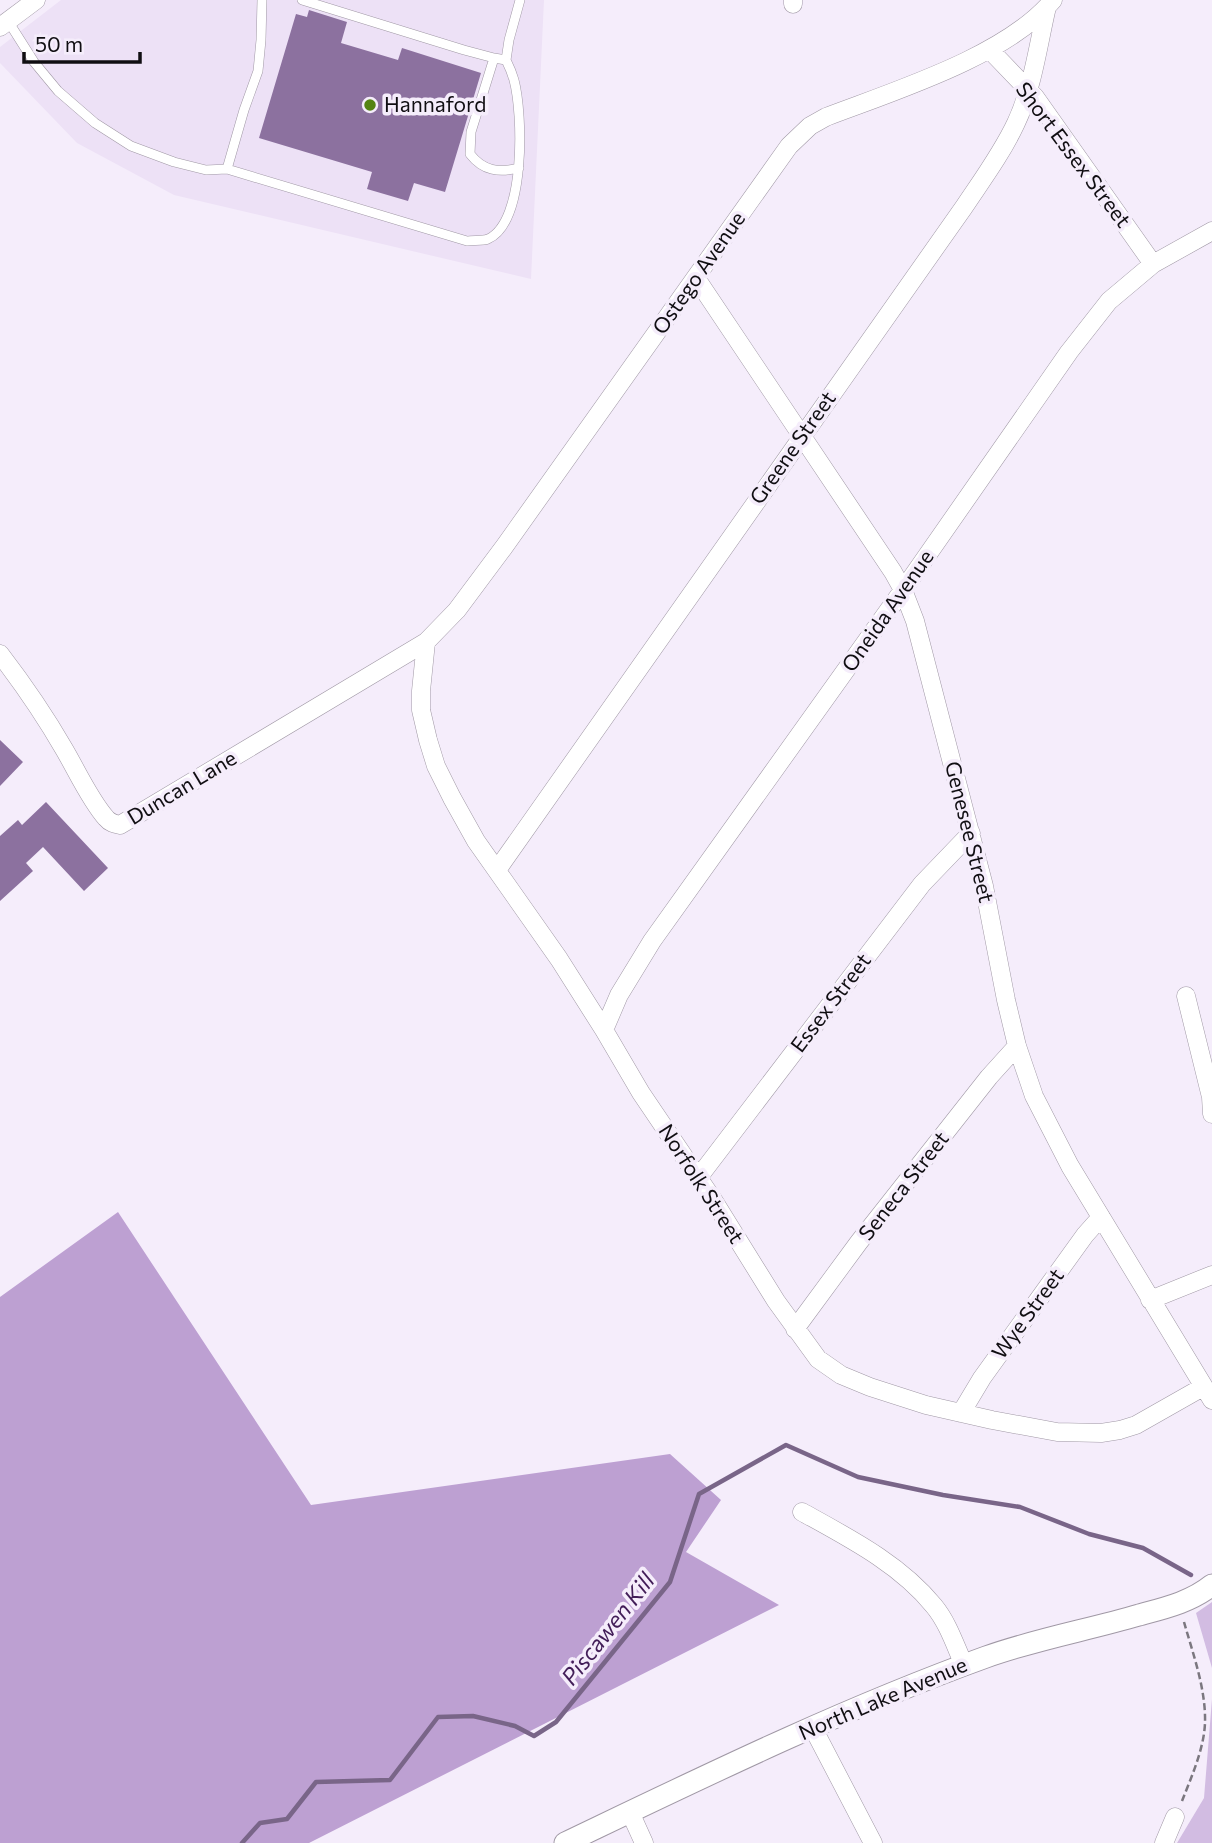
<svg xmlns="http://www.w3.org/2000/svg" width="1212" height="1843" font-family="Commissioner,sans-serif">
<style>
.built{fill:#ede1f6}
.green{fill:#d2bce2}
.forest{fill:#bda0d2}
.lines{fill:none;stroke-linecap:round;stroke-linejoin:round}
.stream{stroke:#796588;stroke-width:4.5}
.building{fill:#8c719f}
.service-casing{stroke:#a098a5;stroke-width:10}
.minor-casing{stroke:#a098a5;stroke-width:19}
.tertiary-casing{stroke:#a098a5;stroke-width:23}
.path{stroke:#7b777f;stroke-width:2.5;stroke-dasharray:7 3.5;stroke-linecap:butt}
.service{stroke:#fff;stroke-width:9}
.minor{stroke:#fff;stroke-width:18}
.tertiary{stroke:#fff;stroke-width:21}
.poi-dot{fill:#558413;stroke:#f5edfb;stroke-width:2.5}
.labels{text-anchor:middle;stroke-width:7;stroke-linejoin:round;paint-order:stroke}
.poi-label{font-size:21px;fill:#100e12;stroke:#f5edfb;text-anchor:start}
.street-label{font-size:21px;fill:#100e12;stroke:#f5edfb}
.water-label{font-size:23px;font-style:italic;fill:#421d58;stroke:#f5edfb}
</style>
<rect width="100%" height="100%" fill="#f5edfb"/>
<!-- built -->
<path class="built" d="M61,0H544L531,279L174,195L77,143L0,63V47Z"/>
<!-- green -->
<path class="green" d="M1212,1602V1668L1196,1613Z
M1212,1699V1843H1177L1204,1798Z"/>
<!-- forest -->
<path class="forest" d="M118,1212L311,1505L670,1454L721,1500L686,1552L779,1605L309,1843H0V1297Z"/>
<g class="lines">
<!-- stream -->
<path class="stream" d="M242,1843L260,1823L287,1819L316,1782L390,1780L438,1717L473,1716L515,1726L534,1736L556,1722L670,1582L699,1494L786,1445L858,1477L943,1495L1020,1507L1089,1534L1143,1548L1191,1575"/>
</g>
<!-- building -->
<path class="building" d="M309,10L347,22L341,43L398,60L402,48L481,73L445,192L414,183L408,201L367,189L372,172L259,138L296,14L307,17Z
M0,740L23,762L0,786Z
M46,802L108,868L84,891L43,847L26,863L33,871L0,901V836L18,820L22,825Z"/>
<g class="lines">
<!-- service casing -->
<g class="service-casing">
<path id="service" d="M262,0L261,40L258,71L244,110L227,169L467,241C473,240 483,241 488,239C526,222 523,114 514,80C512,73 509,66 506,60
M302,0L464,50L494,58L506,60L509,40L520,0
M8,21L34,62L58,91L95,123L131,146L174,162L206,170L227,169
M494,58L471,132L470,154C483,171 499,173 519,168"/>
</g>
<!-- minor casing -->
<g class="minor-casing">
<path id="minor" d="M793,4V0
M0,27L36,0
M989,49L1035,97L1153,264
M696,278L893,572L903,590L915,621L984,886L1006,1000L1017,1046L1034,1096L1070,1166L1212,1400
M426,642L421,691V710L428,740L436,766L452,798L476,841L559,959L604,1030L641,1093L712,1198L776,1301L818,1359L841,1375L870,1387L926,1405L992,1420L1057,1432L1101,1433L1120,1430L1136,1425L1203,1387
M0,654C23,684 45,716 64,749C77,771 90,800 106,818C110,823 115,824 120,825L426,642L457,610L504,547L789,146L810,126L826,117C894,91 1007,56 1053,0
M497,870L964,207C982,180 1002,153 1016,123C1033,87 1038,45 1047,7
M1186,996L1211,1097L1212,1114
M604,1030L619,995L652,941L903,590L1069,352L1109,301L1153,264L1212,231
M698,1178L922,884L971,833
M1150,1300L1212,1275
M795,1329L859,1242L989,1077L1017,1046
M961,1413L982,1378L1085,1235L1101,1217
M802,1512C849,1538 900,1564 934,1606C948,1623 955,1645 964,1665
M813,1728L873,1843
M630,1812L644,1843
M1164,1843L1175,1817"/>
</g>
<!-- tertiary casing -->
<g class="tertiary-casing">
<path id="tertiary" d="M565,1843C703,1777 842,1709 986,1657C1036,1639 1088,1630 1139,1615C1165,1608 1191,1602 1212,1585"/>
</g>
<!-- path -->
<path class="path" d="M1182,1801C1191,1778 1204,1749 1205,1723C1206,1689 1193,1654 1184,1622"/>
<!-- service -->
<use href="#service" class="service"/>
<!-- minor -->
<use href="#minor" class="minor"/>
<!-- tertiary -->
<use href="#tertiary" class="tertiary"/>
</g>
<!-- markers -->
<circle class="poi-dot" cx="370" cy="105" r="7"/>
<g class="labels">
<!-- poi labels -->
<g class="poi-label">
<text x="384" y="112">Hannaford</text>
</g>
<!-- street labels -->
<g class="street-label">
<text transform="translate(1073 155) rotate(53)" y="7">Short Essex Street</text>
<text transform="translate(699 273) rotate(-55)" y="7">Ostego Avenue</text>
<text transform="translate(793 448) rotate(-55)" y="7">Greene Street</text>
<text transform="translate(888 611) rotate(-55)" y="7">Oneida Avenue</text>
<text transform="translate(182 788) rotate(-31)" y="7">Duncan Lane</text>
<text transform="translate(969 832) rotate(76)" y="7">Genesee Street</text>
<text transform="translate(831 1003) rotate(-53)" y="7">Essex Street</text>
<text transform="translate(701 1184) rotate(57)" y="7">Norfolk Street</text>
<text transform="translate(904 1186) rotate(-52)" y="7">Seneca Street</text>
<text transform="translate(1028 1314) rotate(-54)" y="7">Wye Street</text>
<text transform="translate(883 1699) rotate(-23)" y="7">North Lake Avenue</text>
</g>
<!-- water labels -->
<g class="water-label">
<text transform="translate(608 1629) rotate(-52)" y="8">Piscawen Kill</text>
</g>
</g>
<!-- scale -->
<path d="M24 52v10h116v-10" fill="none" stroke="#100e12" stroke-width="3.5"/>
<text x="35" y="52" font-size="21" fill="#100e12" stroke="#f5edfb" stroke-width="5" paint-order="stroke">50 m</text>
</svg>
